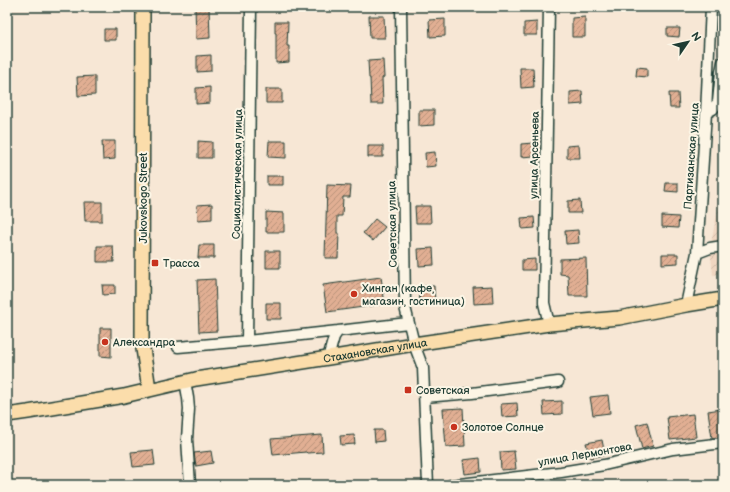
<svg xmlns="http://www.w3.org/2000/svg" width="730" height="492" font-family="'Balsamiq Sans',sans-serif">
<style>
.industrial{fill:url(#industrial-furrows)}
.building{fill:url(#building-hatch);stroke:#1f3d34}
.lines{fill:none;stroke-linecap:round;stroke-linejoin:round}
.minor-casing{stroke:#1f3d34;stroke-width:13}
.major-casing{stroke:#1f3d34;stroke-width:16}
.minor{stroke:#fcf5e5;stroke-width:10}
.major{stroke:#fbddab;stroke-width:13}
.poi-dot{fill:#c8321e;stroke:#fcf5e5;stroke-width:1.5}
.labels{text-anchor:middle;stroke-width:4;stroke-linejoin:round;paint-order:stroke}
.street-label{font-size:11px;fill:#1f3d34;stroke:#fcf5e5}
.poi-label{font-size:11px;fill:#1f3d34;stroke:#fcf5e5;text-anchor:start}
</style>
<defs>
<pattern id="industrial-furrows" width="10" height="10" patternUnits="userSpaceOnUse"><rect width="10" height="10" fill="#f0d6c1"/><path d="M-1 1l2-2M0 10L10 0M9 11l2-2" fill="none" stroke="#cdb9a6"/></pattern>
<pattern id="building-hatch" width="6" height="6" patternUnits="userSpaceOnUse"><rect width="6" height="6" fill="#e1af93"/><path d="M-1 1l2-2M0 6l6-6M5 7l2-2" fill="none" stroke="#b69079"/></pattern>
</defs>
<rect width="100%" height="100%" fill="#f7e7d5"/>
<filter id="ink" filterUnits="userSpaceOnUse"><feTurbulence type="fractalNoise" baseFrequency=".025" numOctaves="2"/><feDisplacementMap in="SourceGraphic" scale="8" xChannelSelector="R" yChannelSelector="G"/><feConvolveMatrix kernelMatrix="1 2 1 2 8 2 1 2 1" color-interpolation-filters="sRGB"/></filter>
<g filter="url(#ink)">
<!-- industrial -->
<path class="industrial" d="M723,185V273L713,275L710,248Z"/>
<!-- building -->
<path class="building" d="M195,7H209L210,38L196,39Z
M369,16H384L385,38H370Z
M585,17V37H572V18Z
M445,19V36L430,37L429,20Z
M275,22H288L287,46H289V62L276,63V33H275Z
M537,22V35H524V23Z
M667,28H680L679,37L667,36Z
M104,29H116V40H104Z
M211,55V71L197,72V56Z
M383,60L384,77L382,78L383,104H371L370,78H369L368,61Z
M637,67L647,68V77L636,76Z
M520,68H533L534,87L521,88Z
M95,76V95L78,96L77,77Z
M210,87V103L196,104V88Z
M266,89H282V103H266Z
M582,91L583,104L570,105V92Z
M669,93H678L679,108H670Z
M419,110H434V125L419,126Z
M102,141H115V159L103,160Z
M198,141L212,142V158H198Z
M269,141H286V158L268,157Z
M533,143L534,156L521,157V144Z
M579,145L580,158H567V146Z
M368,146H383V157H368Z
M435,152L436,166L426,167L425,153Z
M267,176H283V185H267Z
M666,183H678V192L665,191Z
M327,185L351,186L350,197H343L342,216H337V233H339L338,258H325Z
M580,200L581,213H568V201Z
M84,202H102V221H85Z
M212,204V219L198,220L197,205Z
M415,206H430L431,223H416Z
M266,212L284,213V232H266Z
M662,216L679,217L678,228L662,227Z
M534,217L535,228L522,229L521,218Z
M375,219L385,227L373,241L363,233Z
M578,230L579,243L566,244L565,231Z
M199,245H214V258H198Z
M97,246H113L114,262H97Z
M433,248L434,265L419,266L418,249Z
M266,251H280V268H266Z
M662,254H678V263L662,264Z
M586,258L587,296H569L568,275L560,274V259Z
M535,259V270H522V260Z
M381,277L385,304L327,312L323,285Z
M215,279L217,331L199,332L197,280Z
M102,285H115V294L103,295Z
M419,286H434L435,303L420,304Z
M492,286L493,303L474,304L473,287Z
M266,303H281V319H266Z
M100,328H111V357L100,356Z
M608,395L610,413L593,415L590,397Z
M562,401V414L544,415L543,402Z
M517,403L518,416L502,417L501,404Z
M463,408L465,446L446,447L443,409Z
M721,409L723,423V437L712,438L708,411Z
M693,414L696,437L670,440L667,417Z
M647,422L653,446L642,449L636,425Z
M374,430H383L384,441L375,442Z
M322,435L323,452L307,453L306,452L273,455L271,439Z
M354,435L355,444L341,445L340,436Z
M602,440L605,455L590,458L586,443Z
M153,450L155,465L133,467L131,452Z
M211,451L213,463L196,466L194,453Z
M514,451L516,469L501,470L500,452Z
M480,458L481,472L465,474L463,460Z"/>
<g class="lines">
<!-- minor casing -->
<g class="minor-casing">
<path id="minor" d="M401,7L405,307L414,344L423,368L428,485
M549,7L544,303L549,324
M706,113L713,109L718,102L721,72L723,62
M697,253L710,248L723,246
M686,305L697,253L706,113L711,7
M247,341L251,7
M178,347L247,341L338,331
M328,358L334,337L338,331L408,323
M185,381L188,398L189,409L187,439L190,485
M425,397L472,393L558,382
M451,485L561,472L604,465L673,449L723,443"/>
</g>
<!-- major casing -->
<g class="major-casing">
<g id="major">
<path d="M143,7L142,342L149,389"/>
<path id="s1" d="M7,415L28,412L124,396L196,379L328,358L414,344L549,324L619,318L686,305L723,299"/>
</g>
</g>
<!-- minor -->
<use href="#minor" class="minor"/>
<!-- major -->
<use href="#major" class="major"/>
</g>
</g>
<!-- markers -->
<g class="poi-dot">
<rect x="151" y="259" width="8" height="8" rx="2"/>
<circle cx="354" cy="294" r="4"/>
<circle cx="105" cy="342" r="4"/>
<rect x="404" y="386" width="8" height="8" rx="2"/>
<circle cx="454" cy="427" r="4"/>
</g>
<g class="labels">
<!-- street labels -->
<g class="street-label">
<text transform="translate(534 155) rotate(-89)" y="4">улица Арсеньева</text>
<text transform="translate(691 156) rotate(-86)" y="4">Партизанская улица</text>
<text transform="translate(237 174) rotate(-89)" y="4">Социалистическая улица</text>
<text transform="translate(143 198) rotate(-90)" y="4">Jukovskogo Street</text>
<text transform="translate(392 224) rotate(-91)" y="4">Советская улица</text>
<text dy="4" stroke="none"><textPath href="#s1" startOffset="374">Стахановская улица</textPath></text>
<text transform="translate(585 454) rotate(-10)" y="4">улица Лермонтова</text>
</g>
<!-- poi labels -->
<g class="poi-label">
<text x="163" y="267">Трасса</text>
<text x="362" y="292">Хинган (кафе,<tspan x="362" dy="13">магазин, гостиница)</tspan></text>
<text x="113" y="346">Александра</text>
<text x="416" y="394">Советская</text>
<text x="462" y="431">Золотое Солнце</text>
</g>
</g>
<!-- margin -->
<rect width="730" height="492" fill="none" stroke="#fcf5e5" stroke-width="24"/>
<rect x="12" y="12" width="706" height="468" fill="none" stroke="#1f3d34" stroke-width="1.5" filter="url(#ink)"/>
<!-- north arrow -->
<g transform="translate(688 42) rotate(56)" stroke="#fcf5e5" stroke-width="3" paint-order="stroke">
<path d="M0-3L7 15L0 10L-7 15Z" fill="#1f3d34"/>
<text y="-6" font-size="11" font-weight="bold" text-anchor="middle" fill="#1f3d34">N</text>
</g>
</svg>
